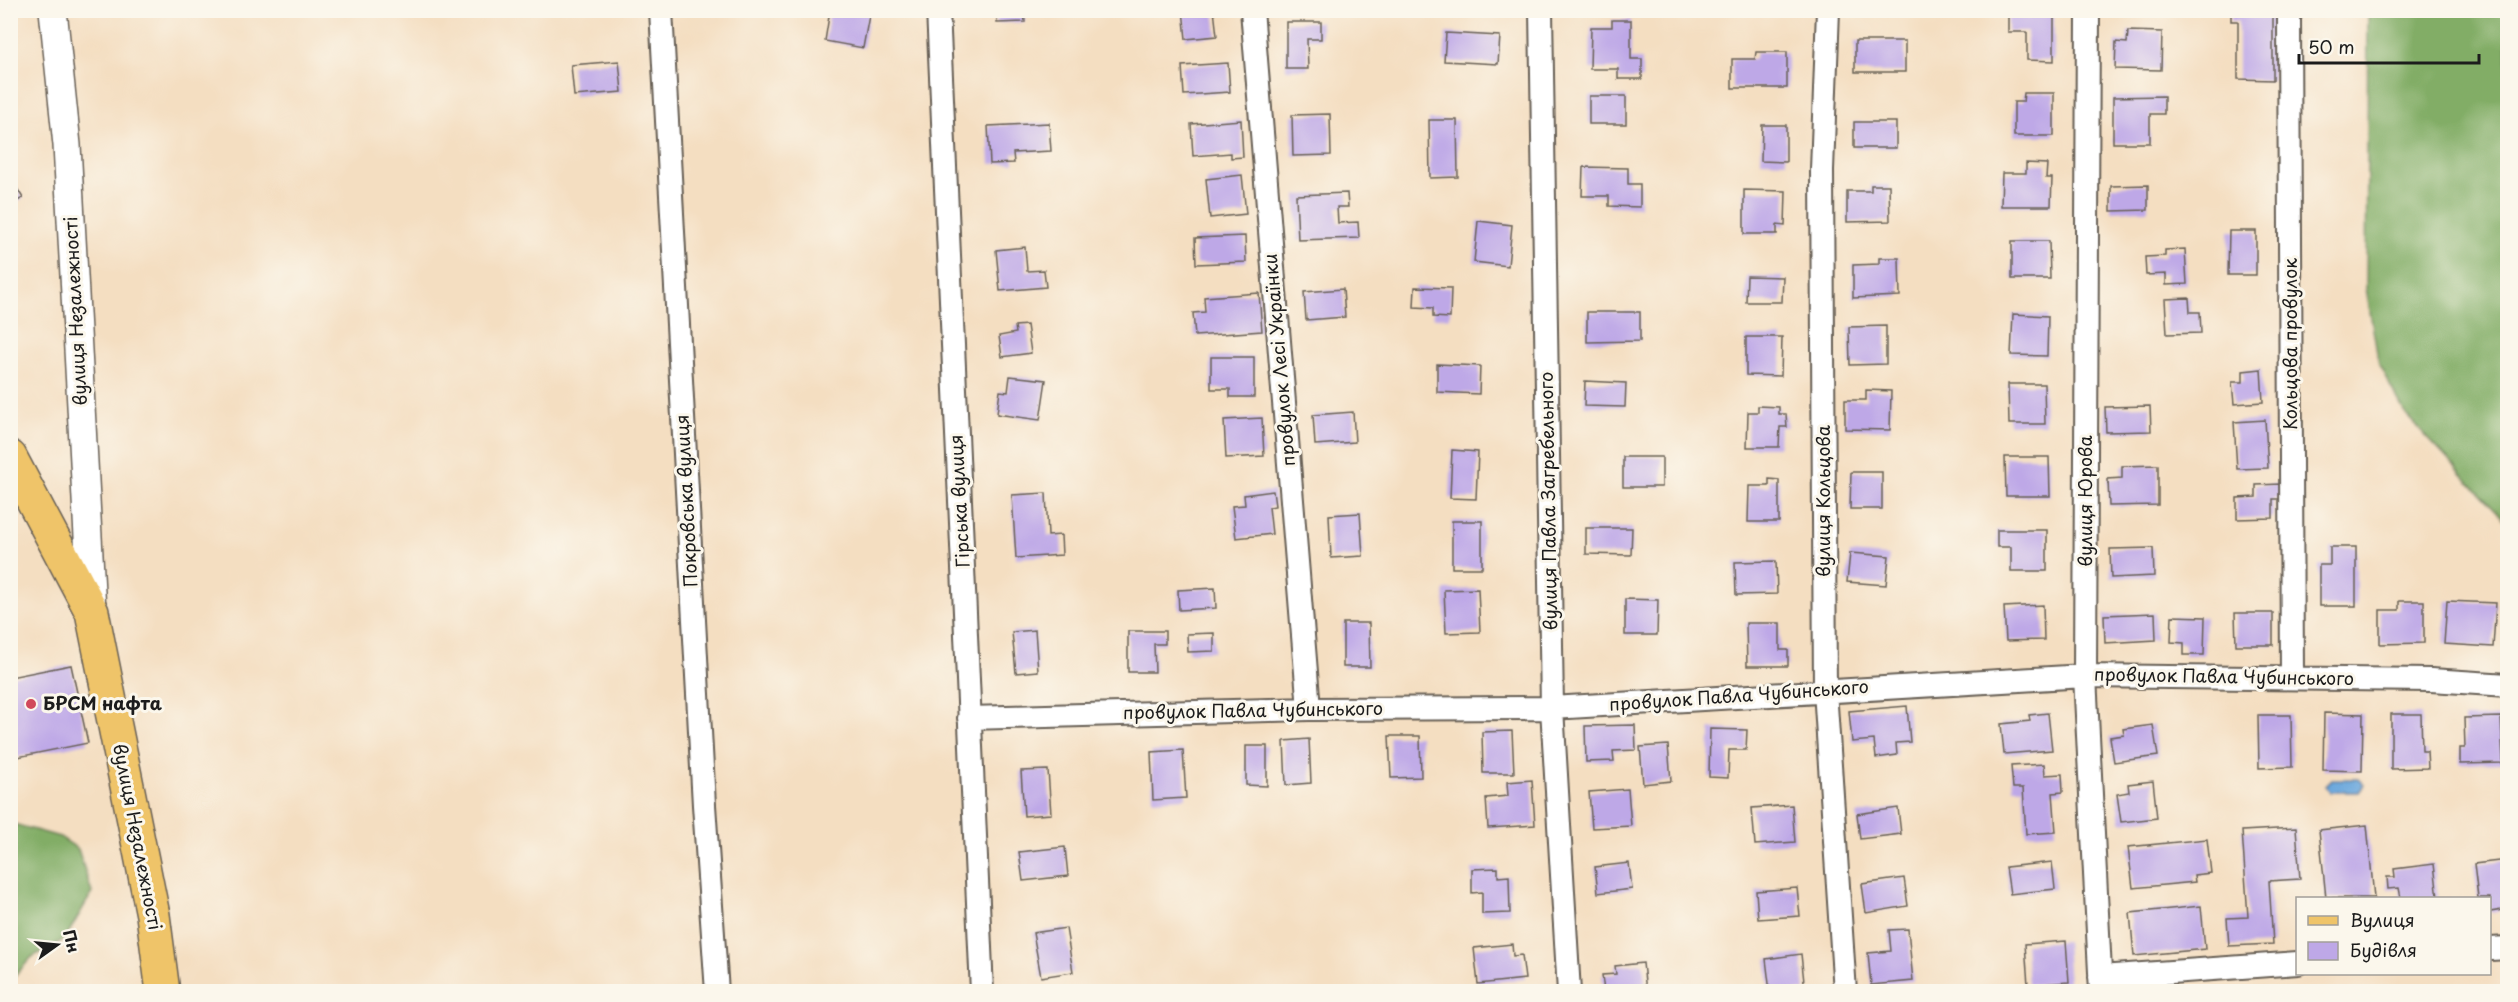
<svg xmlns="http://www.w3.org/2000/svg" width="2518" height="1002" font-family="'Playpen Sans',sans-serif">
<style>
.forest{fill:#82ad66;stroke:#4f6441;stroke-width:1.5}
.water{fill:#6ca8dd;stroke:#44627c;stroke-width:1.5}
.building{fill:#bea8e7}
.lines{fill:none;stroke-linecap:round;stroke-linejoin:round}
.minor-casing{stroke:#686056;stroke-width:26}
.tertiary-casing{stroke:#686056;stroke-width:30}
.primary-casing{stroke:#686056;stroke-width:36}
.minor{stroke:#fff;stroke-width:22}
.tertiary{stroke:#fff;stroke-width:27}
.primary{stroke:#efc469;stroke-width:33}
.poi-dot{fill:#d1495b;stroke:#fbf7ec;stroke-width:2}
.labels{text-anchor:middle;stroke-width:6;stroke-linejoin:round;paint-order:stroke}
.street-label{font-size:18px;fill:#1c1c1c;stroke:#fbf7ec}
.poi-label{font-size:18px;font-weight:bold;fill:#1c1c1c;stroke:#fbf7ec;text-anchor:start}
</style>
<rect width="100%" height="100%" fill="#fbf7ec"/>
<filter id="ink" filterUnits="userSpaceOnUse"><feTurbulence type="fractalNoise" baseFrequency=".0167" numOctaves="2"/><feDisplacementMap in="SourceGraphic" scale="12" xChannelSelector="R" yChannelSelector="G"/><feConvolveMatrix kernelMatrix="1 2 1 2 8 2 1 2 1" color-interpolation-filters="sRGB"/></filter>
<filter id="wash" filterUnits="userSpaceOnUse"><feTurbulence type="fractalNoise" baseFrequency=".008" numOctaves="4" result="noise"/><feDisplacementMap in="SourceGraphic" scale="24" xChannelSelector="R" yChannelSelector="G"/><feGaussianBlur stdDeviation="1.35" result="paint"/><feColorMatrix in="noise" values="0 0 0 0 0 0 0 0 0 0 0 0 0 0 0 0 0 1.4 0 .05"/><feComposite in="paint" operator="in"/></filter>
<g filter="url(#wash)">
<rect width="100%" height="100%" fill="#f4dec1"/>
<!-- forest -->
<path class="forest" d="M2368,11H2507V522L2406,415L2379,365L2366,288Z
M10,823L60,837L78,849L92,893L65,939L32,957L11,980Z"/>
<!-- water -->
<path class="water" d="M2332,779H2358L2364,785L2359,792H2330L2326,785Z"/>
<g id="blocks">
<!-- building -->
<path class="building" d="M830,10H870L863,48L825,41Z
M996,10H1024L1025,22L997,23Z
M1183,10H1214L1217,36L1186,39Z
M2017,10H2054V61L2027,60V32H2008V14H2017Z
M2231,10H2273V80L2238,79V21H2231Z
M1612,20H1631V59H1642V79H1618V69H1590L1591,27H1612Z
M1286,22H1321V39H1307L1308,69H1286Z
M2128,31L2162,32L2161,70L2115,69L2116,42L2127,43Z
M1446,33L1500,36L1498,64L1444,61Z
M1855,41H1905V72H1855Z
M1756,52H1787V88H1732V59H1755Z
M619,61L622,92L574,96L571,65Z
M1228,63L1230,92L1184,95L1182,66Z
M2024,93H2054V136H2014V102H2023Z
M1589,96H1626V124H1589Z
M2164,96V114H2150V143H2113V97Z
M1330,114L1331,155L1293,156L1292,115Z
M1241,120L1243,157L1231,158V153L1193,156L1191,124Z
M1429,120H1457L1458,177L1430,178Z
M1854,122H1896V148H1854Z
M1049,123L1051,151L1013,153L1014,163L990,164L988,126Z
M1762,125H1786V162L1761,161Z
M2026,163L2047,164L2046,178H2052L2051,206H2001L2002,173H2026Z
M1583,167L1628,168V184H1640V207L1609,206V196H1582Z
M1242,175L1246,214L1210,218L1206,179Z
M10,177L23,198L10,205Z
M1871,185H1889L1890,221L1847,222V191H1871Z
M2148,185V210L2111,211V186Z
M1744,190L1786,191L1785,226L1777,225V234H1744Z
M1347,193L1348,207H1337L1338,223L1358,222L1359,238L1298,240L1296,195Z
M1478,221L1512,225L1508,266L1474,262Z
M2229,231H2256V275H2228Z
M1245,236L1246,262L1196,264L1195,238Z
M2012,241H2049L2050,279H2012Z
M1025,247L1027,271L1044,270L1046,287L1000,291L996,250Z
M2185,249L2187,284L2166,285V274L2146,275L2145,257L2165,256V250Z
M1879,258H1899L1900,296L1853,298V265L1879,264Z
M1747,276L1783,277L1782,302H1746Z
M1415,287L1451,288L1450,318L1433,317V308L1414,307Z
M1343,289L1345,317L1306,320L1304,292Z
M1259,293L1262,331L1195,336L1193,313L1205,312L1204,297Z
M2189,298L2190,312H2200L2201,333L2167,334L2165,299Z
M1587,312H1640V341L1587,342Z
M2013,314L2048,316L2047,356L2011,355Z
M1027,325L1031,353L1002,357L999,336L1016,333L1015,326Z
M1886,326V364L1850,365L1849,327Z
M1746,337H1782L1781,376L1746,375Z
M1211,357H1254V397H1230V389H1211Z
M1437,364L1480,366L1479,394L1437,392Z
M2261,369L2263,402L2234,404L2232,382H2243V371Z
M1010,376L1046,380L1040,420L997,414L1000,391L1008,392Z
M1585,381L1626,383L1625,407L1584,406Z
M2008,384H2044L2045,424H2009Z
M1866,390L1891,391L1890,430L1845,429V400H1866Z
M1758,406L1779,407V414H1786L1787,427H1780L1779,447H1747L1748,412H1758Z
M2150,406L2151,431L2106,432L2105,407Z
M1353,412L1355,442L1315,445L1313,415Z
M1262,418L1264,456L1226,458L1224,420Z
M2265,420L2268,468L2237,469L2234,422Z
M1452,450L1478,452L1476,499L1450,498Z
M1623,457H1662V487H1623Z
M2005,457H2049L2050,496H2006Z
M2158,465V505L2109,506L2108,479L2122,478V466Z
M1851,472H1882V509H1850Z
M1769,479L1779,480V522H1748L1749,486H1769Z
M2281,484V499H2273V518L2237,519V498L2256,497V485Z
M1273,491L1275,506L1269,507L1272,534L1236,538L1232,506L1245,505L1244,495Z
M1046,493L1048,536L1061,535L1062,555L1016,558L1012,495Z
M1360,513L1363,556L1331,558L1329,515Z
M1452,521H1482V568H1452Z
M1586,528H1632L1631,555L1586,554Z
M1997,530H2047V571H2011V547H1997Z
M2330,547H2356V606H2319V565H2330Z
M2153,548L2154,576L2111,578L2110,549Z
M1850,553L1889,556L1886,585L1847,582Z
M1776,561L1777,594L1736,595L1735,562Z
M1215,588L1216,608L1179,610L1178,590Z
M1478,589L1480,632L1446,633L1444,590Z
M1625,599L1658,600L1657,635H1625Z
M2399,601H2424V643L2380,644V610H2399Z
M2447,601L2496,603L2493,647L2444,644Z
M2043,605L2044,640L2006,641L2004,607Z
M2155,613L2156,640L2105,643L2104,615Z
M2235,613H2273V645H2236Z
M2172,616L2205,617L2204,655H2184V643L2171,642Z
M1343,623H1369L1370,667H1343Z
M1746,623H1780V650H1788V666H1747Z
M1035,630L1038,671L1016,673L1012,632Z
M1128,631H1165V644H1154L1155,672H1128Z
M1214,633V651L1188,652L1187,634Z
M71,665L88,743L13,758L10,754V677Z
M1907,706L1910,742L1896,743L1897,755L1876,758L1874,740L1852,742L1849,711Z
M2048,713L2052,750L2004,754L2001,724L2030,721L2029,715Z
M2324,713L2363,714L2362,771L2323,770Z
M2391,714H2421L2422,751H2427L2428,768L2391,769Z
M2258,715H2291L2292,767L2259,768Z
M2501,717L2503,763L2460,764V748H2465L2464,718Z
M1635,725L1636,750L1613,751L1614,761L1586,762L1585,726Z
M2153,725L2158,756L2114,762L2110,737L2124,735L2123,729Z
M1710,729L1747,730L1746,750H1729L1728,778L1709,777Z
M1512,731L1514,773H1483L1482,732Z
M1389,736H1420L1421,777L1391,778Z
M1309,739L1311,783L1286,785L1284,741Z
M1668,745L1671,781L1643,784L1640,747Z
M1246,746H1267V786L1246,785Z
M1183,750L1186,798L1153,800L1151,752Z
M2044,764L2045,775L2062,774L2063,792L2053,793L2056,832L2026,834L2023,788H2013L2011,766Z
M1048,770L1051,814L1024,816L1021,771Z
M1532,780L1535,825L1488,828L1486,798L1508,796L1507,782Z
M2153,781L2157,818L2121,822L2117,794L2129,792L2128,784Z
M1628,789L1631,826L1592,828L1589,792Z
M1792,805L1795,842L1755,845L1752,808Z
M1898,808L1901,834L1860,839L1857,814Z
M2367,825L2374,898H2326L2319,830Z
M2296,828L2300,879L2269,881L2273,944L2229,946L2227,918L2248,917L2242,831Z
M2207,839L2211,873L2194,875L2195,882L2133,888L2128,847Z
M1065,847L1068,876L1023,881L1019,852Z
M2507,860L2508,909L2490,912V898H2478L2474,864Z
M2052,862L2055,889L2010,894L2006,867Z
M1629,863L1632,889L1598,893L1595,867Z
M2434,864L2438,898H2401L2399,888L2388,889L2387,877H2395L2394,869Z
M1498,868V877L1509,876L1510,913L1482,914V892L1472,893V869Z
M1904,878L1908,906L1866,913L1862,884Z
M1797,888L1800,916L1758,919L1756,891Z
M2201,906L2205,949L2134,956L2130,913Z
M1066,928L1073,972L1041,977L1033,933Z
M1908,929L1913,981L1871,985L1868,953L1891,951L1889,930Z
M2066,941L2069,982L2028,985L2025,944Z
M1512,944L1513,956L1522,955L1525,979L1478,984L1474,948Z
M1801,954L1805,991L1770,992L1766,959Z
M1643,963L1646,992H1604L1602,975L1616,974L1615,966Z"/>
</g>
</g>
<g filter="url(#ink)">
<use href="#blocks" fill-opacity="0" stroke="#686056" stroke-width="1.5"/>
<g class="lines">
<!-- minor casing -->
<g class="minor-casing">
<path id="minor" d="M661,10L704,805L717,992
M938,10L982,992
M1252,10L1309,709
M1541,10L1552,708L1569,992
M1828,10L1822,170L1825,690L1845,992
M2088,10L2085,676L2101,992
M2292,678L2289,17L2292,10
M969,718L1309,709L1552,708L2085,676L2431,680L2508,685
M2490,949L2508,948
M2100,977L2298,963"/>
</g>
<!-- tertiary casing -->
<g class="tertiary-casing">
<path id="tertiary" d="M53,10L67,145L92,611"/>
</g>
<!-- primary casing -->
<g class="primary-casing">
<path id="primary" d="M10,457L92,612L153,915L163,992"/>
</g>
<!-- minor -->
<use href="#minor" class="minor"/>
<!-- tertiary -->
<use href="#tertiary" class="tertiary"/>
<!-- primary -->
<use href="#primary" class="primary"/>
</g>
</g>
<!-- markers -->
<circle class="poi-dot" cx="31" cy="704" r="6"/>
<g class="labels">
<!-- street labels -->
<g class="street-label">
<text transform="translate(76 311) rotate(-93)" y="6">вулиця Незалежності</text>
<text transform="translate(2291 344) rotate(-90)" y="6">Кольцова провулок</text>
<text transform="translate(1280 360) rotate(-95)" y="6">провулок Лесі Українки</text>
<text transform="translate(687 501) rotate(-93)" y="6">Покровська вулиця</text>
<text transform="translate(960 501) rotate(-93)" y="6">Гірська вулиця</text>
<text transform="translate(1549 501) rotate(-91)" y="6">вулиця Павла Загребельного</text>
<text transform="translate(1824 501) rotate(-90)" y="6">вулиця Кольцова</text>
<text transform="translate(2086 501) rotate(-90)" y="6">вулиця Юрова</text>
<text transform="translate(2224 677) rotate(1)" y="6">провулок Павла Чубинського</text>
<text transform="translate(1739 696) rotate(-4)" y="6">провулок Павла Чубинського</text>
<text transform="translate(1253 711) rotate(-1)" y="6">провулок Павла Чубинського</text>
<text transform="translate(137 837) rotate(79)" y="6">вулиця Незалежності</text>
</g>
<!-- poi labels -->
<g class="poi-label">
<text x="43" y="710">БРСМ нафта</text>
</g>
</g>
<!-- margin -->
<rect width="2518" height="1002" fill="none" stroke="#fbf7ec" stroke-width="36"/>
<!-- legend -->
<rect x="2296" y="897" width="195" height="78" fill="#fbf7ec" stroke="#a29f99" stroke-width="1.5"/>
<rect x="2308" y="916" width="30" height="9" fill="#efc469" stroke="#a29f99" stroke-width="1.5"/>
<text x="2350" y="927" font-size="18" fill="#1c1c1c">Вулиця</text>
<rect x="2308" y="942" width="30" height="18" fill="#bea8e7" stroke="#a29f99" stroke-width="1.5"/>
<text x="2350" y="957" font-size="18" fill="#1c1c1c">Будівля</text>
<!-- north arrow -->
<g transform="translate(57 945) rotate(75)" stroke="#fbf7ec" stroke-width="4.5" paint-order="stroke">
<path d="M0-4.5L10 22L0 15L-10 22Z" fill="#1c1c1c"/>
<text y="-9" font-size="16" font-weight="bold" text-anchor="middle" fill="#1c1c1c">Пн</text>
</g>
<!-- scale -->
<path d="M2299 54v9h180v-9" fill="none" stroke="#1c1c1c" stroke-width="3"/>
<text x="2308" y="54" font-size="18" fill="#1c1c1c" stroke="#fbf7ec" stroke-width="4.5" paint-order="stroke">50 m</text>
</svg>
